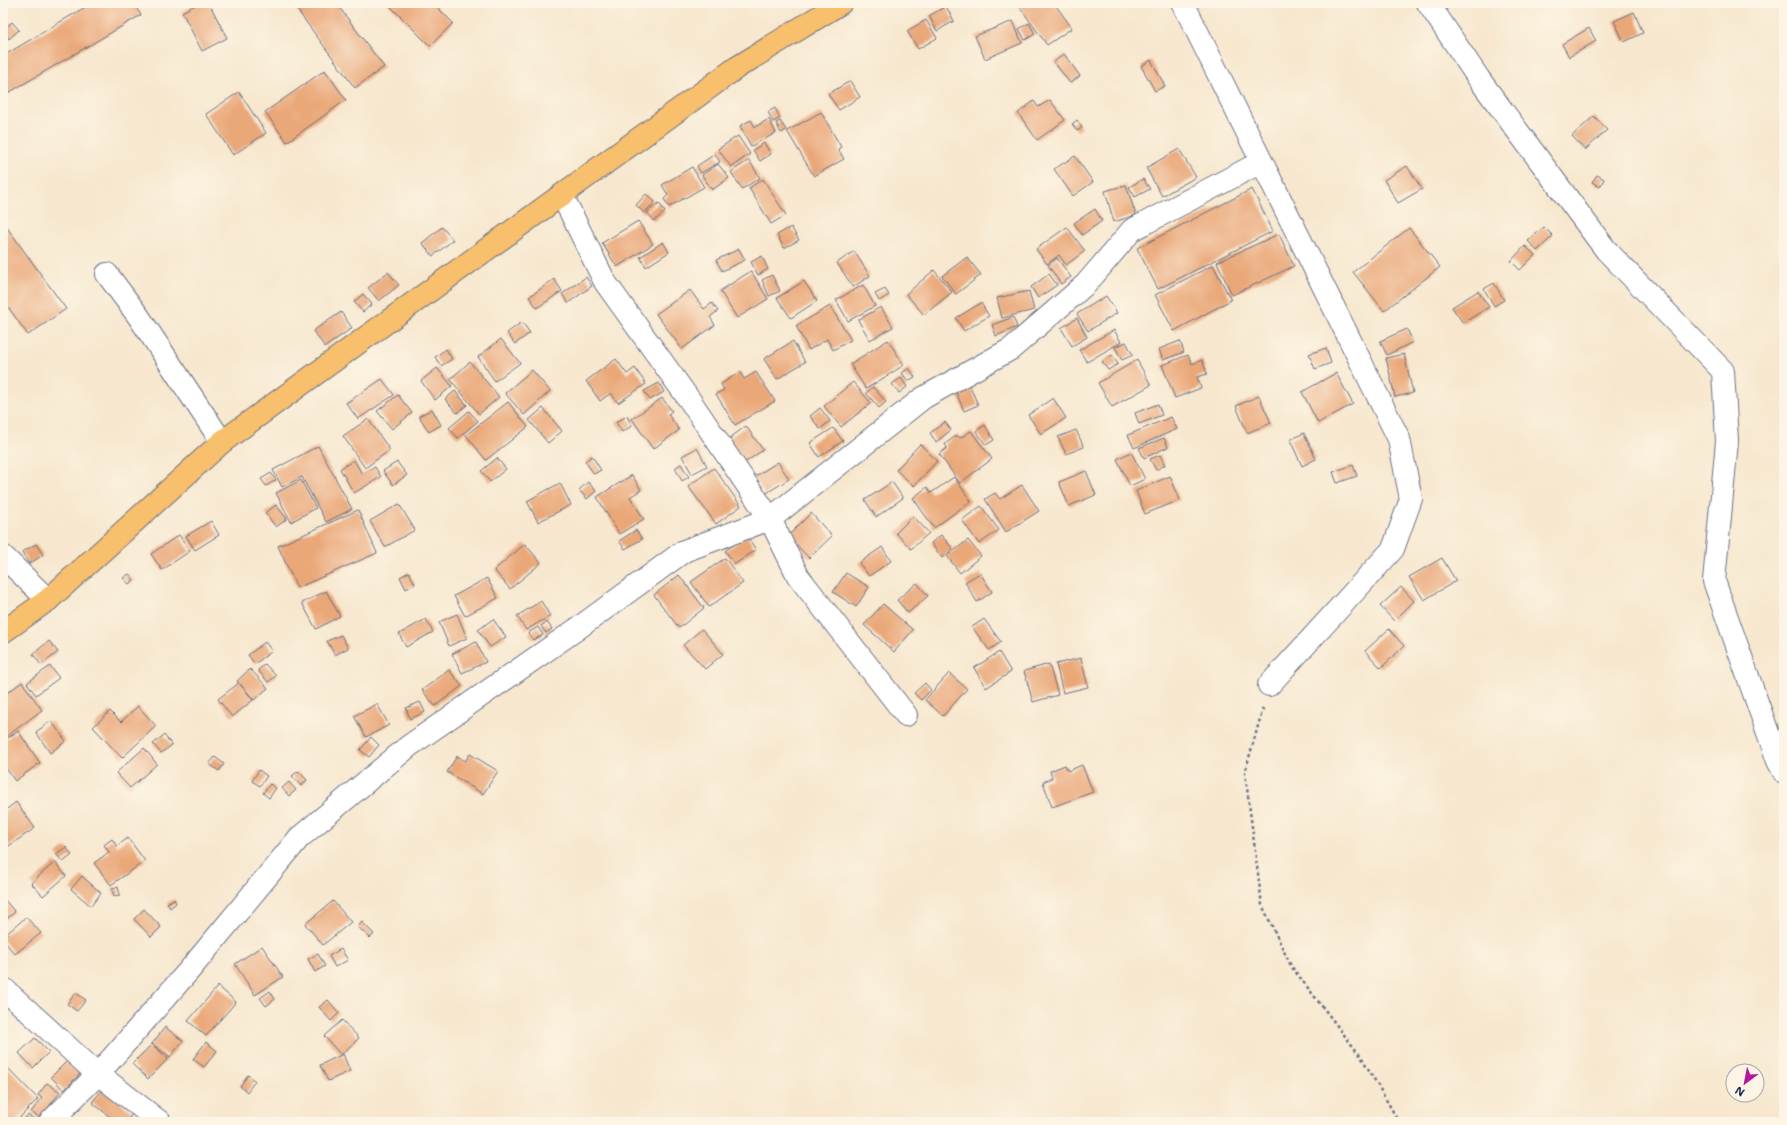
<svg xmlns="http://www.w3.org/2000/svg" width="1787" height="1125" font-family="'Shantell Sans',sans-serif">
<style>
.building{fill:#eaa879}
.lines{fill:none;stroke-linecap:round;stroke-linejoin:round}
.minor-casing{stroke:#686f85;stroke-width:24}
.highway-casing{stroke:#686f85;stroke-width:24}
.path{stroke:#686f85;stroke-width:2.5;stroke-dasharray:3 3;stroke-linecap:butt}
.minor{stroke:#fff;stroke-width:22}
.highway{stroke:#f8bf6c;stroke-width:22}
</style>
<rect width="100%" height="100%" fill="#fcf5e5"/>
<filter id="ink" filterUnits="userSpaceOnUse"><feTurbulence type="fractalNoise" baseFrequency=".025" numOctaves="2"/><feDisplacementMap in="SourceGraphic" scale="8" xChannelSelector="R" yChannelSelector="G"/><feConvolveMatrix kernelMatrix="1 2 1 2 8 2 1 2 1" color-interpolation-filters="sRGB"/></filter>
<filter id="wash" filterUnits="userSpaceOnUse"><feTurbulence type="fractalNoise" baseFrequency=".012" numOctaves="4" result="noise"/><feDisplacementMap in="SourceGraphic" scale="16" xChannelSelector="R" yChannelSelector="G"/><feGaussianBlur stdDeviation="0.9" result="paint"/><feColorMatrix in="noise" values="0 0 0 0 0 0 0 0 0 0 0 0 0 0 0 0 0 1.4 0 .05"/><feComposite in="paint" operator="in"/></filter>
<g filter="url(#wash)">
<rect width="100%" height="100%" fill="#f7e7ce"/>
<g id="blocks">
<!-- building -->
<path class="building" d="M92,3H133L141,15L3,96V56Z
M199,3H209L227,38L202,51L182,12Z
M292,3H336L384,67L355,88Z
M387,3H433L453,23L430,46Z
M1024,3H1054L1072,28L1047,45L1019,6Z
M946,6L954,21L937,31L929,16Z
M1634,12L1643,33L1624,42L1614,21Z
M926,20L937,38L918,49L907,31Z
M1013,21L1022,43L985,59L975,36Z
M12,22L19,30L9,39L3,30Z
M1029,23L1035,34L1025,40L1019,29Z
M1589,28L1596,41L1569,57L1562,44Z
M1064,54L1080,76L1070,83L1054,62Z
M1151,60L1165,86L1155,91L1141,66Z
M325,70L346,100L287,142L265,112Z
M850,81L860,97L839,110L828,94Z
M239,92L266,133L233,155L206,114Z
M1050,100L1065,120L1037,140L1018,113L1034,101L1038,107Z
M775,108L780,118L773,122L768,112Z
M821,112L841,147L838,149L844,159L814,176L787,131Z
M1594,116L1607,130L1585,150L1572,136Z
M769,119L776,133L751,146L740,126L751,120L755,127Z
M1077,120L1082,128L1077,131L1072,124Z
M780,121L786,130L781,133L776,123Z
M738,136L750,154L731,167L718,149Z
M764,143L771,154L760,161L753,150Z
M1179,149L1196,177L1162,196L1146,168Z
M715,154L720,162L701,173L697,166Z
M1075,156L1093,182L1073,196L1054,169Z
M749,160L760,178L742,189L731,172Z
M718,164L729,178L712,190L702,175Z
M1407,166L1422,189L1398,203L1384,180Z
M692,167L704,187L669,207L664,199L668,195L662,185Z
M1597,175L1604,179L1600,187L1592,182Z
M763,179L786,215L771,224L749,188Z
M1143,179L1150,189L1135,197L1129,187Z
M1126,185L1136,215L1114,222L1105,191Z
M1252,189L1273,231L1158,289L1137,248Z
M646,194L655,202L644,213L636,205Z
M659,203L665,212L654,221L647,212Z
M1095,209L1102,221L1082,235L1074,223Z
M638,221L653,244L617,267L602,243Z
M3,222L66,309L28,335L3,300Z
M442,227L453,240L433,256L422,243Z
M791,227L799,240L784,248L777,235Z
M1067,227L1085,251L1066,265L1059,255L1047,264L1036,249Z
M1544,227L1553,236L1537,251L1528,241Z
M1409,228L1440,267L1384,311L1353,272Z
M1279,234L1294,266L1232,295L1217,262Z
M663,242L669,252L646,267L640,257Z
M1525,246L1535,255L1520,270L1511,261Z
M739,249L745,260L722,271L716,260Z
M854,251L870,276L853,287L837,263Z
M762,256L768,269L758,275L751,262Z
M967,257L981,275L956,294L942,276Z
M1057,258L1071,277L1061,284L1048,265Z
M1213,265L1231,300L1174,331L1155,295Z
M934,270L952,292L924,315L906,294Z
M751,271L768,299L737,318L720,291Z
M388,272L399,285L379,301L368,288Z
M1049,274L1057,285L1038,298L1031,287Z
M772,275L780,291L769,296L762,280Z
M586,277L592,286L568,303L562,294Z
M554,279L562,291L537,308L529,297Z
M804,281L817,301L791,318L777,298Z
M1494,283L1504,300L1494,306L1484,289Z
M863,285L875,306L848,321L836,300Z
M885,289L889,295L879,301L875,294Z
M690,290L704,309L712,303L718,311L710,317L715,325L682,349L656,314Z
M1029,291L1034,310L1002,318L997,298Z
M1478,291L1489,307L1463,323L1452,307Z
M363,294L372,304L363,312L354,302Z
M1106,296L1117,313L1088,331L1077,314Z
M981,303L989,316L964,331L956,318Z
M830,306L851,340L833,350L827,339L809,350L796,326Z
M881,307L893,327L870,340L858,320Z
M341,312L352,328L325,347L313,331Z
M1013,317L1017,327L996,336L992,325Z
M1077,318L1087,337L1072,346L1061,328Z
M522,322L530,333L515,344L507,333Z
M1407,329L1413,342L1387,355L1380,341Z
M1114,330L1121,342L1087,362L1079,350Z
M501,339L520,363L495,381L478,357Z
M888,340L904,365L866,389L850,364Z
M793,341L805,362L777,379L764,359Z
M1180,341L1184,352L1163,360L1159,349Z
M1126,342L1133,355L1122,360L1115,347Z
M1326,348L1331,363L1315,369L1309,354Z
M446,349L452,359L441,366L435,357Z
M1404,354L1413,393L1395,397L1386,358Z
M1112,355L1118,364L1108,370L1102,362Z
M1188,355L1192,364L1202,360L1207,374L1197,377L1201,388L1175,398L1162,365Z
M616,359L627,374L635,368L646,384L618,403L611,393L600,401L586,381Z
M1137,360L1151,385L1112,407L1098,383Z
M470,362L499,397L479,414L450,379Z
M437,368L452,386L435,400L421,381Z
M909,368L915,377L908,381L902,373Z
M532,370L550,391L524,415L505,393Z
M740,372L744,379L756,372L775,401L735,425L716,394L724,390L721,384Z
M1336,373L1353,404L1318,423L1302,392Z
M901,378L907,387L899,393L892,384Z
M382,379L394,395L358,419L346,403Z
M853,382L871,403L841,427L824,406Z
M659,383L664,392L650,400L644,391Z
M969,384L978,405L964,411L955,390Z
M873,387L886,402L879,408L866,393Z
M455,391L467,405L457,413L445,399Z
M398,395L412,413L392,429L377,411Z
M1259,396L1271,423L1247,433L1236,406Z
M662,398L672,411L668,414L679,430L653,449L632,419Z
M1053,398L1066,418L1041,434L1028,415Z
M508,402L528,427L486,460L466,435Z
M1158,404L1162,415L1139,424L1135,413Z
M543,408L562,431L548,443L529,420Z
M820,408L830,421L820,429L810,416Z
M432,409L441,425L429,432L419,416Z
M469,411L478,421L458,438L449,428Z
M627,416L632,426L622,432L616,422Z
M1171,417L1177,429L1134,448L1128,435Z
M368,419L390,450L365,468L343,436Z
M945,422L951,430L936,442L930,433Z
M985,425L994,440L986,445L976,431Z
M746,426L763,450L744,463L727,440Z
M833,428L843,441L819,457L810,443Z
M1076,430L1084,447L1066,454L1058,437Z
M971,431L992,459L960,483L939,454L947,448L945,444L957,435L960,438Z
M1304,433L1316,459L1302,466L1290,440Z
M1164,438L1168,447L1144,458L1139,448Z
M920,444L937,461L914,486L896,470Z
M318,446L352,509L326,522L302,477L282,487L273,470Z
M697,448L707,466L692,474L682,456Z
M1131,452L1145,479L1130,486L1117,459Z
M1160,455L1165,465L1156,470L1150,459Z
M592,456L601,470L594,474L585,461Z
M497,458L506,469L490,482L481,471Z
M354,460L362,474L375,467L381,477L354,493L340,469Z
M397,462L407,475L393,485L383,471Z
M778,462L789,479L765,494L754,477Z
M681,464L689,477L682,481L675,468Z
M1353,465L1357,476L1337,483L1333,472Z
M714,468L741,506L716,524L688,486Z
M1086,471L1096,495L1069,506L1059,482Z
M271,473L276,480L266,486L261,479Z
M632,475L641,490L630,497L644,519L619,534L597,497Z
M1170,476L1180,500L1145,514L1136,491Z
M954,477L971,501L934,528L913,498L927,487L931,493Z
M301,480L316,508L291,522L276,493Z
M588,482L596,491L587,499L579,490Z
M892,482L903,498L876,517L865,500Z
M560,483L571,505L538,522L527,501Z
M1022,485L1039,511L1006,532L985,499L995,493L1000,499Z
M399,504L415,530L385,547L370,521Z
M276,505L287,519L276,527L265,513Z
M981,506L999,530L979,544L962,520Z
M358,510L377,553L297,588L278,546Z
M811,513L832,536L809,558L788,536Z
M913,516L929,533L911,549L896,533Z
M211,521L219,535L195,550L186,536Z
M636,530L642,539L625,549L619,541Z
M179,535L190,551L162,570L151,554Z
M941,535L953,549L942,558L931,543Z
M747,536L756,550L735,564L725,551Z
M968,540L981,556L960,573L947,556Z
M36,544L43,555L29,564L22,552Z
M525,544L541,563L510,589L494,570Z
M882,547L891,561L869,576L859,563Z
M725,558L743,583L709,607L691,582Z
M1442,558L1456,581L1424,600L1409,577Z
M409,572L415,584L406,589L400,577Z
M846,573L869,587L856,607L833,592Z
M980,573L992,592L977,602L965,582Z
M129,574L134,580L129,584L123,578Z
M679,575L704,608L679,628L654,595Z
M487,578L498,598L465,616L454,596Z
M917,583L928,596L908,613L897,600Z
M1401,587L1414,601L1394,621L1380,606Z
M326,591L340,616L316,629L302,603Z
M541,601L550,616L526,630L517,616Z
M883,604L913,630L894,652L864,625Z
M457,614L467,638L449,646L439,622Z
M426,619L433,632L406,647L399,634Z
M493,619L506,637L490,647L478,630Z
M984,619L1001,642L989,650L972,627Z
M547,622L552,629L546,633L541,626Z
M538,627L543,635L533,640L528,633Z
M702,629L723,654L705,669L683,645Z
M1389,629L1404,646L1381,668L1365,651Z
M341,635L348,648L335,655L327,641Z
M49,641L58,652L41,665L33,654Z
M265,642L272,651L255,664L248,655Z
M476,642L486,662L462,673L452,654Z
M999,652L1011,672L986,688L974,668Z
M1081,658L1088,687L1063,693L1056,664Z
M265,664L276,676L268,682L258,670Z
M1049,664L1058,695L1033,702L1024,671Z
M50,666L59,678L36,695L27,683Z
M250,669L268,688L254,700L240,684L253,700L232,717L218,699L239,683L237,681Z
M449,670L462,686L435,706L422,690Z
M949,673L967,689L943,716L925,700Z
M22,682L42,710L3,739V696Z
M925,683L931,690L921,700L914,693Z
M420,702L425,712L410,719L406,708Z
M377,704L389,725L366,737L354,716Z
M138,706L156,726L122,758L93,727L110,711L121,722Z
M51,721L66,741L50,753L36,732Z
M18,731L40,763L15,781L3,764V741Z
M164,735L172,745L161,753L153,744Z
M371,737L379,745L369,757L360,750Z
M144,748L157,764L130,788L116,773Z
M470,754L498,771L483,794L447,772L457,756L465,761Z
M215,757L224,764L219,771L209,764Z
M1065,765L1068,771L1082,765L1093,792L1052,807L1043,782L1052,778L1050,771Z
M259,770L267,776L260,786L252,781Z
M298,771L307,780L301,786L292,776Z
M289,782L296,790L289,796L282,788Z
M270,784L276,788L269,798L263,793Z
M16,802L35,828L3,850V812Z
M128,838L145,861L111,885L94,863L109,852L104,845L112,839L117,846Z
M66,847L72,855L63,862L56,854Z
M55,862L66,876L43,896L31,883Z
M82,876L101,893L91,906L71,889Z
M118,887L120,895L114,896L112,889Z
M3,898L15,912L3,922Z
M174,899L176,903L170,908L167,903Z
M333,901L351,922L323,945L305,924Z
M144,909L161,927L151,937L134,919Z
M26,917L41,933L15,954L3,940V937Z
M362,922L374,934L370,938L358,927Z
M262,946L283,977L255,995L235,964Z
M341,949L348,960L335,967L329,956Z
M318,954L325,966L315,972L308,959Z
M218,986L236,1002L206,1036L188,1021Z
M270,991L275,999L266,1006L260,998Z
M76,993L86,1000L77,1011L67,1004Z
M328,1000L339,1013L331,1021L319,1007Z
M342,1020L359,1038L341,1055L324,1036Z
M165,1027L183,1041L170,1057L152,1044Z
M35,1038L49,1052L33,1068L19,1053Z
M206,1042L217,1051L204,1067L193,1059Z
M152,1044L168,1059L148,1079L132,1064Z
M343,1054L350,1071L328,1081L320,1065Z
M67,1061L80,1074L64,1090L51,1077Z
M7,1067L38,1099L15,1122H6L3,1120V1071Z
M248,1075L255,1081L247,1092L240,1086Z
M47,1083L60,1092L40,1118L31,1112L42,1098L38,1095Z
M103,1089L133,1113L126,1122H116L92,1102Z
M28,1115L38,1122H23Z"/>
</g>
</g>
<g filter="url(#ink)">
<use href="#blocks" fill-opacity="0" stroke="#686f85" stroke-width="1"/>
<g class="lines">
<!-- minor casing -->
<g class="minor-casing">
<path id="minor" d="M1183,3L1399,439L1411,499L1393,549L1269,685
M1428,3L1479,79L1606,250L1723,371L1727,441L1714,581L1778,761L1784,772
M562,195L605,282L691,402L770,519L798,576L906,715
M107,274L139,317L222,442
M3,556L48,600
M3,988L93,1070L160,1122
M50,1122L98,1074L192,967L299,838L409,746L577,629L684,551L770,519L923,398L1011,349L1086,284L1132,230L1261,162"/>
</g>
<!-- highway casing -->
<g class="highway-casing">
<path id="highway" d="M3,632L48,600L222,442L736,68L841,3"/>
</g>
<!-- path -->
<path class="path" d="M1263,708L1245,772L1262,905L1291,966L1362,1058L1399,1122"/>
<!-- minor -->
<use href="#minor" class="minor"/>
<!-- highway -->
<use href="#highway" class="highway"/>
</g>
</g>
<!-- margin -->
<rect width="1787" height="1125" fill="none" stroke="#fcf5e5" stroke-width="16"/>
<!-- north arrow -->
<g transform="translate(1745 1083) rotate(212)"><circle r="19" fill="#fcf5e5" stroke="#a2a6af"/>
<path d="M0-3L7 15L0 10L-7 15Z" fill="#b5179e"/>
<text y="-6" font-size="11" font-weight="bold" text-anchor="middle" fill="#1b2f5e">N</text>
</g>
</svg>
